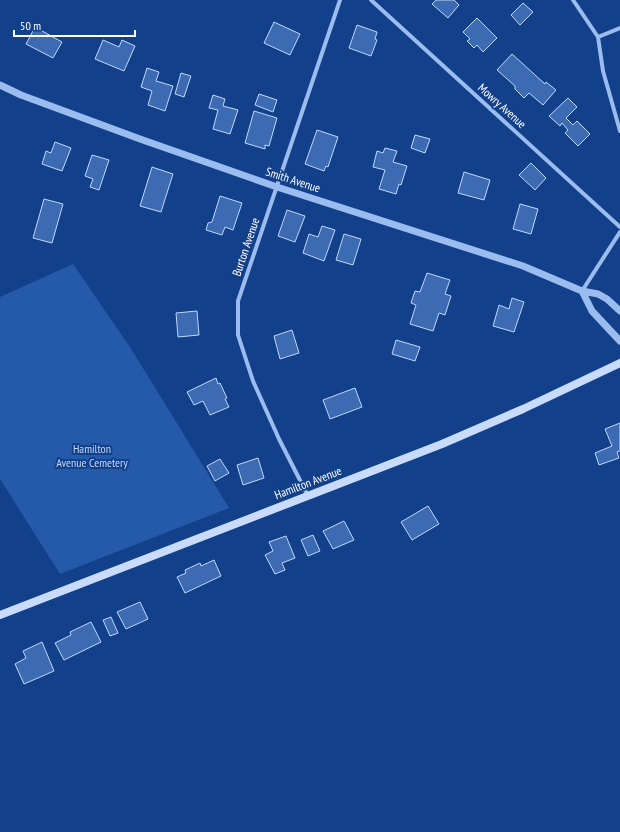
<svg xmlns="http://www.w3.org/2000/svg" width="620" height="832" font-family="'PT Sans Narrow',sans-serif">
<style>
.green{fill:#2559a9}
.building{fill:#3c6ab3;stroke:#c0d8fc}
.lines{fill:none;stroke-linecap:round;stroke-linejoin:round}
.minor{stroke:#9abcf0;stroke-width:4}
.tertiary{stroke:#9abcf0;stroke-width:7}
.secondary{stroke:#c8dbfb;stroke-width:8}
.labels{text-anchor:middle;stroke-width:4;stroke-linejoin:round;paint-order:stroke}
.street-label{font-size:12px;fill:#fff;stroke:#13408a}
.park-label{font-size:12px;fill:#c0d8fc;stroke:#13408a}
</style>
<rect width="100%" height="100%" fill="#13408a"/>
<!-- green -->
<path class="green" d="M73,264L130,347L229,508L60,574L0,479V297Z"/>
<!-- building -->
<path class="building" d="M436,0H454L459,5L448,18L432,4Z
M523,3L533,12L520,25L511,15Z
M477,18L497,38L483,52L477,45L474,48L467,41L470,39L463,32Z
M274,22L300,34L290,55L264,43Z
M357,25L377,32L375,39L377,40L371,56L349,48Z
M35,27L62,42L53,58L26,44Z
M103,40L119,47L122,40L135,46L124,71L95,59Z
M512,54L545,84L546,82L556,90L543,105L529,93L524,98L515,89V86L497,70Z
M147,68L159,72L156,81L173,86L165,111L148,105L152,91L141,87Z
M181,73L191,76L184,97L175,94Z
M259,94L277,100L273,112L255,105Z
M213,95L225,99L223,106L238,110L230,134L213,129L218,110L209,108Z
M568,98L577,107L566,118L573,125L577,121L590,134L578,146L565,133L568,130L562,123L560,126L549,116Z
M254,111L277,118L269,146L265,145V149L245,143Z
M317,130L338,137L328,167L326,166L324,171L305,164Z
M415,135L430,139L425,153L411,148Z
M55,142L71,148L62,171L42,164L46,151L51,153Z
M385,148L397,151L393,162L407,166L401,185L399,184L396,194L379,189L385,170L373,167L377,151L383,153Z
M92,155L109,160L99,190L90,187L93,179L85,176Z
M531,163L546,178L535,190L519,175Z
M152,167L173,174L161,212L140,206Z
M464,172L490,180L484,200L458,193Z
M220,196L242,203L233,230L225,227L222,235L206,230L208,223L212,222Z
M44,199L63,204L52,243L33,238Z
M520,204L538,209L531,234L513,229Z
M287,210L305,216L295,242L278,236Z
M322,226L335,230L324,261L303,253L309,234L318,237Z
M344,234L361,239L353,265L336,260Z
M427,273L450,280L445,294L451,296L445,315L439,313L433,331L410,324L416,305L411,303L415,291L420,292Z
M512,298L524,302L514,332L493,326L499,305L509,309Z
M197,311L199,335L178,337L176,313Z
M292,330L299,353L280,359L274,336Z
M396,340L420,347L415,361L392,354Z
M216,378L218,384L220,383L227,398L225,399L229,407L210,415L203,401L194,405L187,392Z
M355,388L362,407L330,419L323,400Z
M620,423V451L617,452L619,458L599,465L595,453L612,446L605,429Z
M258,458L264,478L243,485L237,465Z
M220,459L229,473L215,481L207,466Z
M428,506L439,524L412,540L401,522Z
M344,521L354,540L333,549L323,531Z
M313,535L320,551L308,556L301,540Z
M286,536L295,558L282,563L285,570L275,574L265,555L273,551L269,542Z
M214,560L221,576L185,593L177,577L186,573L185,570L200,563L201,566Z
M140,602L148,619L126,629L117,612Z
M111,617L118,633L110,636L103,620Z
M91,622L101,642L64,660L55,643L71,635L70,632Z
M42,642L54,671L24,684L15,664L26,658L23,651Z"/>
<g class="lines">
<!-- minor -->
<path class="minor" d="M371,0L620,227
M573,0L598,37L603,71L620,131
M598,37L620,28
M582,291L620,232
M308,496L279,439L253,381L238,335V301L340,0"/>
<!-- tertiary -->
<path class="tertiary" d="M0,85L21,95L140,139L277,187L523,266L582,291L598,294L607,299L620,311
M582,291L592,311L620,341"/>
<!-- secondary -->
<path class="secondary" d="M0,615L442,444L523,409L620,363"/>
</g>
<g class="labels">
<!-- street labels -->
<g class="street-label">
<text transform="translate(502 106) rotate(42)" y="4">Mowry Avenue</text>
<text transform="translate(293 180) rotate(18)" y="4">Smith Avenue</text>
<text transform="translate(246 247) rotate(-71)" y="4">Burton Avenue</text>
<text transform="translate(308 483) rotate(-21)" y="4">Hamilton Avenue</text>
</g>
<!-- park labels -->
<g class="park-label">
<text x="92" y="453">Hamilton<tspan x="92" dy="14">Avenue Cemetery</tspan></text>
</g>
</g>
<!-- scale -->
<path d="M14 30v6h121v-6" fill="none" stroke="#ffffff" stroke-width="2"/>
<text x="20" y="30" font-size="12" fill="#ffffff" stroke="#13408a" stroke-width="3" paint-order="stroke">50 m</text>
</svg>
